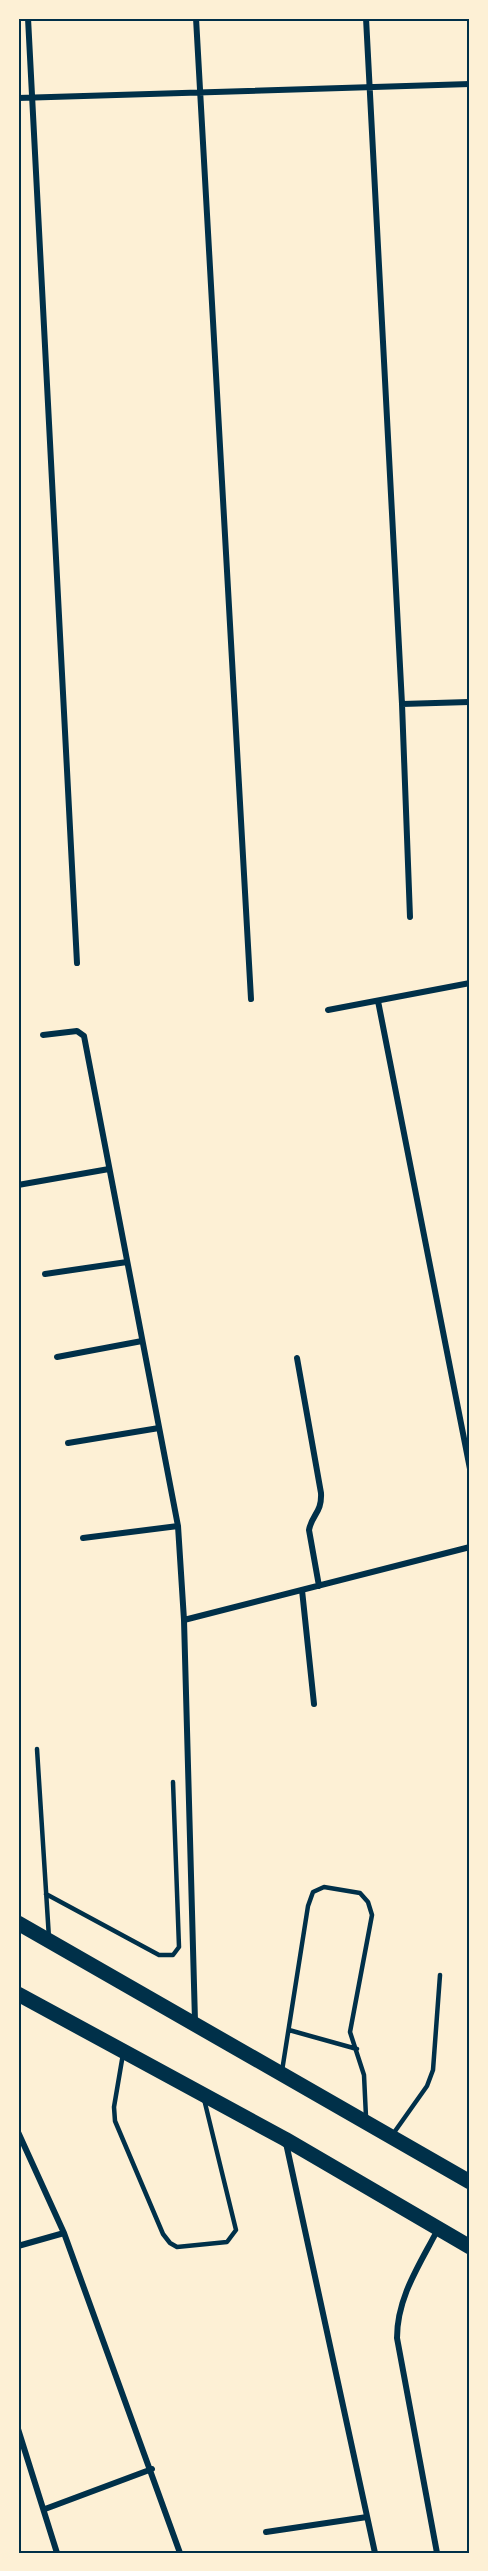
<svg xmlns="http://www.w3.org/2000/svg" width="488" height="2571" font-family="Inter,sans-serif">
<style>
.lines{fill:none;stroke-linecap:round;stroke-linejoin:round}
.service{stroke:#003049;stroke-width:4.5}
.minor{stroke:#003049;stroke-width:6}
.primary{stroke:#003049;stroke-width:15}
.neatline{fill:none;stroke:#003049;stroke-width:2}
</style>
<rect width="100%" height="100%" fill="#fdf0d5"/>
<g class="lines">
<!-- service -->
<path class="service" d="M37,1749L49,1938
M46,1894L159,1955H173L179,1947L173,1782
M289,2030L357,2049
M123,2054L114,2107L115,2121L163,2234L170,2243L177,2247L227,2242L236,2230L204,2099
M282,2071L308,1906L313,1892L324,1887L360,1893L368,1902L372,1915L350,2032L364,2075L366,2117
M393,2134L427,2086L433,2070L440,1975"/>
<!-- minor -->
<path class="minor" d="M28,18L77,963
M196,18L251,999
M366,18L402,704L410,917
M18,98L470,84
M402,704L469,702
M378,1001L470,1469
M328,1010L470,983
M43,1035L77,1031L84,1036L178,1526L184,1620L195,2021
M18,1185L109,1169
M45,1274L127,1262
M57,1357L142,1341
M297,1358L321,1493C322,1513 312,1514 309,1530L319,1586
M68,1443L159,1428
M83,1538L178,1526
M302,1590L314,1704
M184,1620L470,1547
M18,2132L64,2233L180,2553
M286,2143L375,2553
M18,2246L64,2233
M18,2429L57,2553
M45,2509L152,2469
M266,2532L367,2517
M437,2553L397,2338C397,2297 420,2264 438,2229"/>
<!-- primary -->
<path class="primary" d="M18,1923L470,2182
M18,1994L285,2139L470,2247"/>
</g>
<!-- border -->
<rect width="488" height="2571" fill="none" stroke="#fdf0d5" stroke-width="39"/>
<rect x="20" y="20" width="448" height="2532" class="neatline"/>
</svg>
